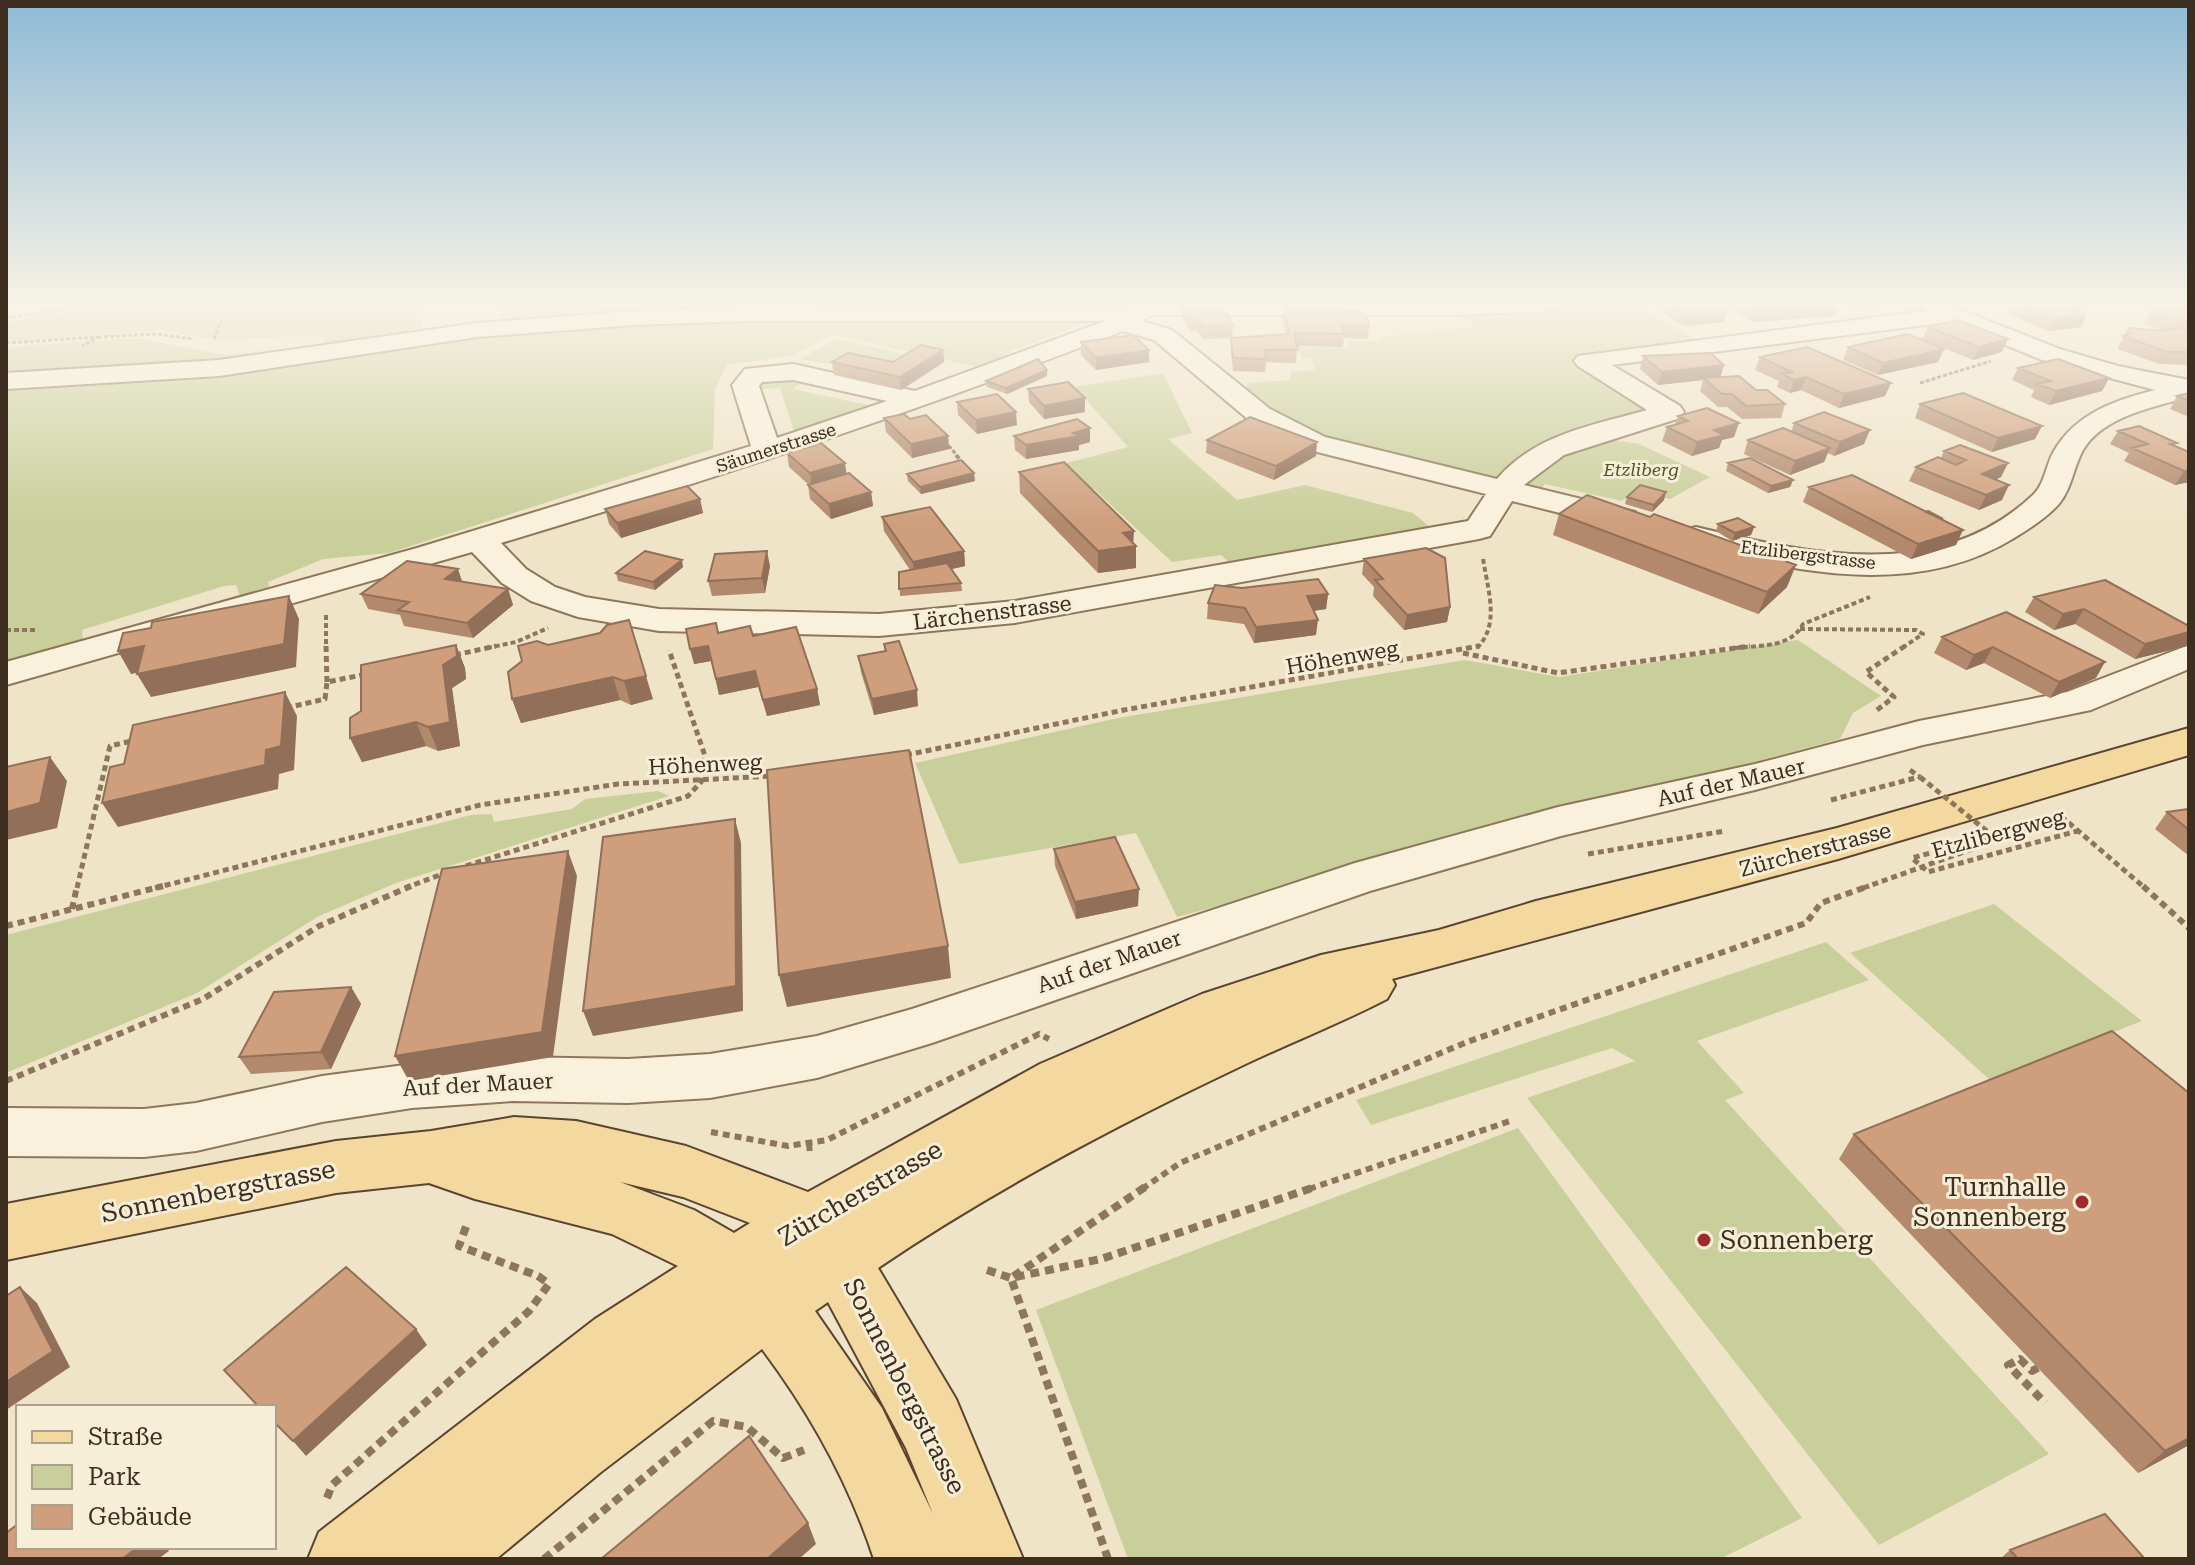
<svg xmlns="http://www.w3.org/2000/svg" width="2195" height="1565" font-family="'Roboto Serif',serif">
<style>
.green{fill:#c9cf9b}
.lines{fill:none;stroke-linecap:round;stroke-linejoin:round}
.minor-casing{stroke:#8d765c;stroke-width:4}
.major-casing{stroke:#5b4430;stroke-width:4}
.path-far4{stroke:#8d765c;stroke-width:3;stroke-dasharray:4 2;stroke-linecap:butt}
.path-far3{stroke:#8d765c;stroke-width:4;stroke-dasharray:5 3;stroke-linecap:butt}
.path-far2{stroke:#8d765c;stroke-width:5;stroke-dasharray:6 4;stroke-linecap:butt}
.path-far1{stroke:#8d765c;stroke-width:6;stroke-dasharray:7 5;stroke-linecap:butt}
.path{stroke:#8d765c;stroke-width:8;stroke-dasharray:9 6;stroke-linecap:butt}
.minor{fill:#faf1dc;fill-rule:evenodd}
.major{fill:#f3d9a0;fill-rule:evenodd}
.path-bridge{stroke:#8d765c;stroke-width:5;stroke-dasharray:6 4;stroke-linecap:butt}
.wall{fill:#b2896c}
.shaded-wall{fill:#916f58}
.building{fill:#cf9f7d;stroke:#916f58;stroke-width:2}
.poi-dot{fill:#9e2a2b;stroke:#f7eed8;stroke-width:3}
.labels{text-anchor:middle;stroke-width:6;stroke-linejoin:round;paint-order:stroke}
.far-street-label{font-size:18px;fill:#3d2e20;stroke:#f7eed8}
.far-park-label{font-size:18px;font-style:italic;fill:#4d5a26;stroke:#f7eed8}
.street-label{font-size:22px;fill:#3d2e20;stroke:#f7eed8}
.near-poi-label{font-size:26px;fill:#3d2e20;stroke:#f7eed8;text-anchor:end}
.near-street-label{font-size:26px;fill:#3d2e20;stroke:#f7eed8}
</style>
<rect width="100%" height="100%" fill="#f0e4c8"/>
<!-- green -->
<path class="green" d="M119,304H422V333L607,319L1095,320L1010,351L992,365L974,366L834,335L790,356L727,365L715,389L713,449L389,553L323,559L268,582L269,587L240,596L236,585L224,586L82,630L83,641L6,663V347L135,338L226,355L325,345L322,335L217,340L161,330L6,341V322Z
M500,304H1132L1117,308L522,321L500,317Z
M1637,304L1700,343L1573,359L1657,410L1493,481L1302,433L1241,393L1249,383L1290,380L1291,371L1315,370L1311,358H1302L1299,347L1349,348L1347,341H1381V337L1470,327L1473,323L1447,313Z
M837,339L922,358L895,375L800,359Z
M1163,373L1192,433L1168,439L1237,500L1305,485L1413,513L1436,532L1234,567L1221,555L1172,562L1094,489L1079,491L1055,466L1128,447L1075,387Z
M772,377L804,381L793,389L873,406L795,434L780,388L757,390L758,381Z
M1606,439L1639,444L1710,477L1670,499L1634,491L1622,501L1545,484L1537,495L1524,486V480L1546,462Z
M1798,640L1881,696L1853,713L1840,739L1177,917L1136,833L959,864L915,763L1118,718L1465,660L1559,677Z
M658,791L669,796L396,883L317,917L197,993L6,1073V935L471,815L492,814L494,822L572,809L585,799Z
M1994,904L2142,1021L1990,1080L1850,953Z
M1826,942L1869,980L1697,1041L1744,1093L1725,1100L2049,1454L1879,1545L1527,1098L1635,1061L1612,1048L1371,1125L1356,1100Z
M1518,1128L1802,1518L1720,1559H1128L1036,1310Z"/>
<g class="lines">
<!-- minor casing -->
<g class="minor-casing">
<path id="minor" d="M1138,304H1562L1551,311L1457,315H1152L1142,321L1172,330L1270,409L1325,437L1497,479C1535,434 1594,425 1647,410L1578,366L1574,361L1578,356L1925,311L1917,304H1946L2060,349L2118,366L2189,380V397C2154,407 2103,416 2083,450C2073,468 2072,489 2058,505C2046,518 2029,529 2014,538C1913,600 1792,571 1685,544L1680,537L1685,530L1696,527C1809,554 1939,584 2033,495C2045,484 2046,464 2054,451C2076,413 2116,400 2155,390L2042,360L1949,322L1612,365L1680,406L1684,412L1680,418L1564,455L1524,485L1635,512L1640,519L1635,526L1624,529L1512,501L1490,536L1479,539L1015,623L879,636L659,631L578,617L531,601L502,583L472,552L6,685V662L417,548L751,446L732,385L745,369L793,364L915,391L1105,321H748L634,325L477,337L219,376L6,389V373L219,360L477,323L634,311L748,307L1129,309ZM1123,331L1154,340L1250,421L1305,449L1486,494L1468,521L1015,601L879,614L659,609L585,597L555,587L526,569L501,543C712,480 918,411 1123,331ZM793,380L887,401L777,438L759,386L762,382Z
M2189,645V669L2091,710L1923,745L1755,790L1561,836L1370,891L932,1043L817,1078L710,1098L628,1103L512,1101L412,1108L322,1122L196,1151L144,1157L6,1156V1108L144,1109L196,1103L322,1076L412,1064L512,1057L628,1059L710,1054L817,1036L912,1009L1355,863L1558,807L1755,764L1919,721L2067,692Z"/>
</g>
<!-- major casing -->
<g class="major-casing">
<path id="major" d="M2189,728V755L1838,859L1392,979L1395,985L1387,999C1337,1025 1284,1045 1233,1070C1111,1128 990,1192 878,1268L956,1399L1023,1559H874C849,1483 810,1413 762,1349L601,1472L496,1559H308L319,1532L595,1319L678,1266L612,1234L475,1199L429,1183L336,1193L6,1260V1204L336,1141L431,1131L514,1117L576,1121L686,1146L808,1192L1040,1064L1202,994L1321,955L1439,930L1536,901L1837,828ZM620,1182L683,1197L750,1223L734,1233L694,1210ZM828,1302L906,1448L933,1514L882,1408L815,1311Z"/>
</g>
<!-- path-far4 -->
<path class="path-far4" d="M212,306L215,314
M2153,310V305L2173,309
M6,318L100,304
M98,337L157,334L193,339
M214,339L221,321
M6,343L98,337L82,346
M1920,383L1991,361
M945,441L958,457"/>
<!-- path-far3 -->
<path class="path-far3" d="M956,455L971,473
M326,615V648
M1800,629L1916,630L1923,634L1902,648
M6,630H37
M487,648L516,642L548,628
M1477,648C1501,624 1487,588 1483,558
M1735,648C1760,645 1791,648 1803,624L1870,597"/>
<!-- path-far2 -->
<path class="path-far2" d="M326,646L327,682
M1463,653L1558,673L1750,646
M455,655L496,646
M286,708L325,699L327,682L367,674
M1877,710L1894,697L1866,672L1905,646
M906,755L1124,710L1479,646
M1910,770L1920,777
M1831,800L1919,777
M1588,854L1725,831
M466,866L688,796L701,782L705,756L669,650
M77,888L110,746L136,740
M155,888L480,805L618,784L774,776
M405,888L445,873
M1863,888L2062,817L2145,888"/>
<!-- path-far1 -->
<path class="path-far1" d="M2143,886L2189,928
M72,909L77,886
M6,926L163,886
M6,1081L203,999L319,926L411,886
M711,1132L788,1146L827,1140L1039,1034L1049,1039
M809,1144L810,1153
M1142,1189L1180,1163L1467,1042L1806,923L1821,903L1869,886
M1309,1189L1513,1120"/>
<!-- path -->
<path class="path" d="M987,1270L1011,1278L1101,1259L1315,1187
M2038,1368L2032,1371L2020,1359L2008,1365L2045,1403
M327,1498L332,1485L529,1311L549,1284L538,1276L459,1246L467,1224
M544,1559L713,1421L747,1427L783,1458L804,1450
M1108,1559L1011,1278L1145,1187"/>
<!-- minor -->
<use href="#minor" class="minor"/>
<!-- major -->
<use href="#major" class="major"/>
<!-- path-bridge -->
<path class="path-bridge" d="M1920,777L1993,836L1912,858L1928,872L2081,830"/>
</g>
<!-- wall -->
<path class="wall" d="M1181,304L1233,325L1232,338L1203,339L1197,331H1190L1181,315Z
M1665,304H1716L1723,322L1683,326L1662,312Z
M1727,304H1839L1835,316L1752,322L1726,306Z
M1844,304H1880L1878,308L1854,310Z
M2010,304H2076L2082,313L2081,327L2048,331L2006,313Z
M1284,306L1343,312L1369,326L1368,339L1344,338L1343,347L1297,346L1296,363L1266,362L1265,372L1233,371L1231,351V338L1286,335L1283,319Z
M2189,307V365L2160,364L2117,349L2128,328L2166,331L2144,324L2151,312Z
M1928,327L2002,352L1973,360L1922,339Z
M1081,342L1149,362L1096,370L1081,355Z
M1848,347L1938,362L1878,375L1843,360Z
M943,350L944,362L901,390L834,375L832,362H893Z
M1643,356L1724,365L1720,377L1756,390L1785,404L1781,418L1742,419L1727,407H1718L1700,391L1703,380L1658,385L1640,369Z
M1760,357L1891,383L1885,396L1839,408L1801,390L1790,393L1777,387L1779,381L1755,370Z
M2018,368L2109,378L2102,391L2049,405L2031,397L2034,390L2012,380Z
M1047,376L1007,394L987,387L986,381Z
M1028,389L1085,412L1044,419L1029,402Z
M2189,393V417L2170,409L2177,396Z
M957,402L1017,425L977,434L958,415Z
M1920,404L2035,439L1992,452L1915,418Z
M1678,416L1734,437L1722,440L1719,448L1692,456L1662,441L1667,427L1675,425Z
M884,418L910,419L948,436L949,449L912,458L886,432Z
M1794,423L1864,444L1834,456L1828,453L1824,462L1790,475L1744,454L1748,440L1791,432Z
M1090,428V442L1079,445V450L1026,459L1015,450L1014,436Z
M2118,431L2175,446L2189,482L2175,485L2124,461L2129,453L2110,444Z
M1207,440L1316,456L1274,480L1206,453Z
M1944,451L2008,463L2001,477L1995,480L2002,500L1979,510L1909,481L1916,467L1941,458Z
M787,453L846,474L871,492L873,506L831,519L810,499L808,485H809L789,467Z
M1728,463L1793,480L1790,487L1768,493L1726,471Z
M1019,472L1134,544L1136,546V568L1098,573L1020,493Z
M907,474L975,481L921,494L908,481Z
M1809,487L1943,520L1956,545L1911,559L1803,502Z
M1627,497L1664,500L1652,512L1625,504Z
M700,499L703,513L621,538L609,524L605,509Z
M1559,514L1650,517L1787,587L1758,614L1553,535Z
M882,517L964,551L965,566L951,569L961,583L962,591L900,596L899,572L910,570L884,531Z
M1718,524L1754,527L1751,535L1732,541L1716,531Z
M1364,559L1450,607L1447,622L1404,630L1373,596L1374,587L1362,574Z
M770,566L765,593L712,596L708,581Z
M683,567L655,590L618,581L616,573Z
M462,582L508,589L513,605L473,638L404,626L400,615L368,609L361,594Z
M1242,588L1328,594L1326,609L1314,611L1316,635L1254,643L1244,624L1207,619L1208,603Z
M2034,597L2189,626L2187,646L2135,659L2075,624L2054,630L2025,612Z
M2006,612L2096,678L2050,698L1984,663L1966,670L1934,653L1942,637Z
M600,633L653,699L631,705L620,700L521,723L512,699L548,645Z
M718,633L753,636L817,689L820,705L767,716L758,687L719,695L711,661L694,664Z
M884,644L918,706L874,715L861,672L858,656L885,651Z
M456,645L465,668L466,679L452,688L460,746L438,751L426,746L362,762L350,738Z
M2189,809V856L2155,829L2167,812Z
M1054,849L1138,906L1076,919L1055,866Z
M351,987L361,1004L331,1069L251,1074L239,1057Z
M1854,1134L2189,1445L2138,1473L1839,1159Z
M2010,1550L2145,1559H2000Z"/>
<!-- shaded-wall -->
<path class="shaded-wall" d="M1839,304L1835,316L1752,322L1756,310Z
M1727,310L1723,322L1683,326L1687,314Z
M2087,315L2081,327L2048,331L2053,319Z
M2008,339L2002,352L1973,360L1979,347Z
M1944,349L1938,362L1878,375L1883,363Z
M943,350L944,362L901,390L900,377Z
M1149,350V362L1096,370V358Z
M1724,365L1720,378H1704L1703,380L1658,385L1662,372Z
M1047,370V376L1007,394L1006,388Z
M1806,377L1801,390L1790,393L1794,380Z
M2109,378L2102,391L2049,405L2056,391Z
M1891,383L1885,396L1839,408L1844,394Z
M1085,398V412L1044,419V406Z
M1016,412L1017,425L977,434L976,420Z
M1739,423L1734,437L1722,440L1719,448L1692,456L1697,442L1714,430Z
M2042,426L2035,439L1992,452L1998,438Z
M1090,428V442L1079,445V450L1026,459V445Z
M1870,430L1864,444L1834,456L1840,442Z
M948,436L949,449L912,458L911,444Z
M1317,442L1316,456L1274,480L1276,466Z
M1830,448L1824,462L1790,475L1795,461Z
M845,463L847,477L812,488L810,473Z
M2008,463L2001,477L1975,488L1982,474Z
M2189,470V482L2175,485L2184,471Z
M974,473L975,481L921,494L920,487Z
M1793,480L1790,487L1768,493L1771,486Z
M2009,485L2002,500L1979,510L1986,495Z
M871,492L873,506L831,519L829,504Z
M1666,492L1664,500L1652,512L1654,505Z
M700,499L703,513L621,538L617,523Z
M1754,527L1751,535L1732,541L1735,533Z
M1963,530L1956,545L1911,559L1918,544Z
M1134,531L1133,546H1136V568L1098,573V551L1123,533Z
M767,551L770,566L765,593L762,578Z
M964,551L965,566L914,578L913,562Z
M682,560L683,567L655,590L653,582Z
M1796,565L1787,587L1758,614L1767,592Z
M458,569L463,584L445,579Z
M508,589L513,605L473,638L467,623Z
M1328,594L1326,609L1305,612L1307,596Z
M289,596L299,619L296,667L151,697L137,674Z
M1450,607L1447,622L1404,630L1407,615Z
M2084,609L2075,624L2054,630L2063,614Z
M1318,620L1316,635L1254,643L1256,627Z
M2189,632V642L2187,646L2135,659L2145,644Z
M456,645L465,668L466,679L452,688L460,746L438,751L428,727L443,665Z
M144,646L157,669L131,674L118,651Z
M708,646L711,661L694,664L690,649Z
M1993,647L1984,663L1966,670L1974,655Z
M2105,662L2096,678L2050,698L2059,682Z
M755,671L758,687L719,695L716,679Z
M646,676L653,699L631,705L624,681Z
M613,677L620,700L521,723L512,699Z
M817,689L820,705L767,716L763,700Z
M917,690L918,706L874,715L872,699Z
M285,692L297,716L294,770L279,774L278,789L118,827L102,803L266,750Z
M416,722L426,746L362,762L350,738Z
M50,757L67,781L57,828L6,840V812Z
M735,819L741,843L743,1011L593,1036L583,1011Z
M568,851L577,876L553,1057L409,1081L395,1056Z
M1139,889L1138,906L1076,919L1075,902Z
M948,946L951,978L787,1007L779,975Z
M351,987L361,1004L331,1069L321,1052Z
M20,1287L37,1303L70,1367L6,1410V1382Z
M416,1329L427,1345L306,1456L293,1441Z
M2189,1438V1445L2138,1473L2165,1451Z
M808,1523L816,1544L799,1559H767Z
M138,1547H167L169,1551L158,1559H122Z"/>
<!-- building -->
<path class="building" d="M1182,304H1221L1233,325L1203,327L1198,318L1191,319Z
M1671,304H1716L1727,310L1687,314Z
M1745,304H1837L1756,310Z
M2018,304H2060L2087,315L2053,319Z
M2060,304H2076L2085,307L2072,309Z
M2181,304L2189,307V324L2151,312Z
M1284,306L1342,307L1343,312H1365L1369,326H1342L1345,334L1294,333L1298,350H1265L1266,359L1233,358L1231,338L1289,334Z
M1958,320L2008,339L1979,347L1928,327Z
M2128,328L2165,331L2179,328L2189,331V352H2167L2123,336L2131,334Z
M1908,334L1944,349L1883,363L1848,347Z
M1133,335L1149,350L1096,358L1081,342Z
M921,345L943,350L900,377L832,362L848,353L893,362Z
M1807,347L1891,383L1844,394L1806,377L1794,380L1782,374L1792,372L1760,357Z
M1710,353L1724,365L1662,372L1643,356Z
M1038,359L1047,370L1006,388L986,381Z
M2058,359L2109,378L2056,391L2037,384L2051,381L2018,368Z
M1739,376L1756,390H1767L1785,404L1746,406L1732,394H1722L1704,378Z
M1068,382L1085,398L1044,406L1028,389Z
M1963,393L2042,426L1998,438L1920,404Z
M2189,393V401L2177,396Z
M997,394L1016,412L976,420L957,402Z
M1707,408L1739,423L1714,430L1724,435L1697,442L1667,427L1688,421L1678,416Z
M1824,412L1870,430L1840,442L1794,423Z
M904,414L910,419L926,415L948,436L911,444L884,418Z
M1250,417L1317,442L1276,466L1207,440Z
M1077,419L1090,428L1073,433L1079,436L1026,445L1014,436Z
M2139,426L2177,443L2170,444L2189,452V470L2184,471L2132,448L2148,444L2118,431Z
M1783,428L1830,448L1795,461L1748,440Z
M821,443L845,463L810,473L787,453Z
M1960,445L2008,463L1982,474L2009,485L1986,495L1916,467L1938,457L1956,465L1966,460L1944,451Z
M1750,458L1793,480L1771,486L1728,463Z
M961,460L974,473L920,487L907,474Z
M1064,462L1134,531L1123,533L1136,546L1098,551L1019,472Z
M849,473L871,492L829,504L808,485Z
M1852,475L1963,530L1918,544L1809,487Z
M1640,485L1666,492L1654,505L1627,497Z
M687,486L700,499L617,523L605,509Z
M1587,495L1650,517L1654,514L1796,565L1767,592L1559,514Z
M930,507L964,551L913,562L882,517Z
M1928,511L1943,519H1941L1926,512Z
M1738,518L1754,527L1735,533L1718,524Z
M1426,548L1445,558L1450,607L1407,615L1375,580L1383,579L1364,559Z
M645,551L682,560L653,582L616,573Z
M767,551L762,578L708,581L715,554Z
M407,561L458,569L445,579L508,589L467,623L398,610L409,602L361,594Z
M947,563L961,583L899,589V572Z
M1318,579L1328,594L1307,596L1318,620L1256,627L1245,608L1208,603L1215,585L1242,588Z
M2105,580L2189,626V632L2145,644L2084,609L2063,614L2034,597Z
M289,596L284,644L137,674L144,646L118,651L123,633L151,628L152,622Z
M2006,612L2105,662L2059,682L1993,647L1974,655L1942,637Z
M629,620L646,676L624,681L613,677L512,699L508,672L522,661L518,646L537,641L548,645L600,633L607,625Z
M716,623L718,633L750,626L753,636L796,627L817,689L763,700L755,671L716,679L708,646L690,649L686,629Z
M899,641L917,690L872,699L858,656L886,651L884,644Z
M456,645L457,656L443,665L450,722L428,727L416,722L350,738V718L361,711V665Z
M285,692L281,746L266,750L265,765L102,803L110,767L124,764L133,725Z
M909,750L948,946L779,975L767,770Z
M50,757L40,803L6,812V767Z
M2189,809V830L2167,812Z
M735,819L736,986L583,1011L603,837Z
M1115,837L1139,889L1075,902L1054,849Z
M568,851L542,1032L395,1056L442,869Z
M351,987L321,1052L239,1057L274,992Z
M2112,1031L2189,1093V1438L2165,1451L1854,1134Z
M346,1267L416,1329L293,1441L274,1422V1407H259L224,1370Z
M20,1287L53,1351L6,1382V1296Z
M749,1436L808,1523L767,1559H601Z
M2105,1514L2145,1559H2018L2010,1550Z
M18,1524V1547H138L122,1559H6V1533Z"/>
<!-- sky -->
<linearGradient id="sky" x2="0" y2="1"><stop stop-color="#8fbad6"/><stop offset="0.58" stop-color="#f8f3e6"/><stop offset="1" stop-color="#f8f3e6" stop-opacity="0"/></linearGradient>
<rect width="2195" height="523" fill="url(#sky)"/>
<!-- markers -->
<g class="poi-dot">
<circle cx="2082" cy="1202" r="8"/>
<circle cx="1704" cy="1240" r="8"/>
</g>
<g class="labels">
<!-- far-street labels -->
<g class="far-street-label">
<text transform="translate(776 448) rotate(-18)" y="6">Säumerstrasse</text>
<text transform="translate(1808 555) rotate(7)" y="6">Etzlibergstrasse</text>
</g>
<!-- far-park labels -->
<g class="far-park-label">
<text x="1641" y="476">Etzliberg</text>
</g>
<!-- street labels -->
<g class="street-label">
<text transform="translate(992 612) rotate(-7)" y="8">Lärchenstrasse</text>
<text transform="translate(1342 657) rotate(-10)" y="8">Höhenweg</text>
<text transform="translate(705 764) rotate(-3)" y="8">Höhenweg</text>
<text transform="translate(1731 782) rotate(-13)" y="8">Auf der Mauer</text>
<text transform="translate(1998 833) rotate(-15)" y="8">Etzlibergweg</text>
<text transform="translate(1815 849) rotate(-15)" y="8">Zürcherstrasse</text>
<text transform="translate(1109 961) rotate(-19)" y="8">Auf der Mauer</text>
<text transform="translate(478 1084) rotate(-3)" y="8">Auf der Mauer</text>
</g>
<!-- near-poi labels -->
<g class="near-poi-label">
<text x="2066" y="1196">Turnhalle<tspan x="2066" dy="30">Sonnenberg</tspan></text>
<text x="1720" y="1249" text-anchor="start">Sonnenberg</text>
</g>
<!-- near-street labels -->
<g class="near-street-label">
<text transform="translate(218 1191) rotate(-11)" y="9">Sonnenbergstrasse</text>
<text transform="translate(860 1193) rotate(-30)" y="9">Zürcherstrasse</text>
<text transform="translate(905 1386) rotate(63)" y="9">Sonnenbergstrasse</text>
</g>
</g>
<!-- border -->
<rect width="2195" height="1565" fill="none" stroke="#3d2e20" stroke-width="16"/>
<!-- legend -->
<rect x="16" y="1405" width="260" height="144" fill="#f7eed8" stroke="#ada18e" stroke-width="2"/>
<rect x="32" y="1431" width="40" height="12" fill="#f3d9a0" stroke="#ada18e" stroke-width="2"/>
<text x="88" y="1445" font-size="24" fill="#3d2e20">Straße</text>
<rect x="32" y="1465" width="40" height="24" fill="#c9cf9b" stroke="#ada18e" stroke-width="2"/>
<text x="88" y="1485" font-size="24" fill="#3d2e20">Park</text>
<rect x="32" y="1505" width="40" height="24" fill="#cf9f7d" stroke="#ada18e" stroke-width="2"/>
<text x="88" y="1525" font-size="24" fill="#3d2e20">Gebäude</text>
</svg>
